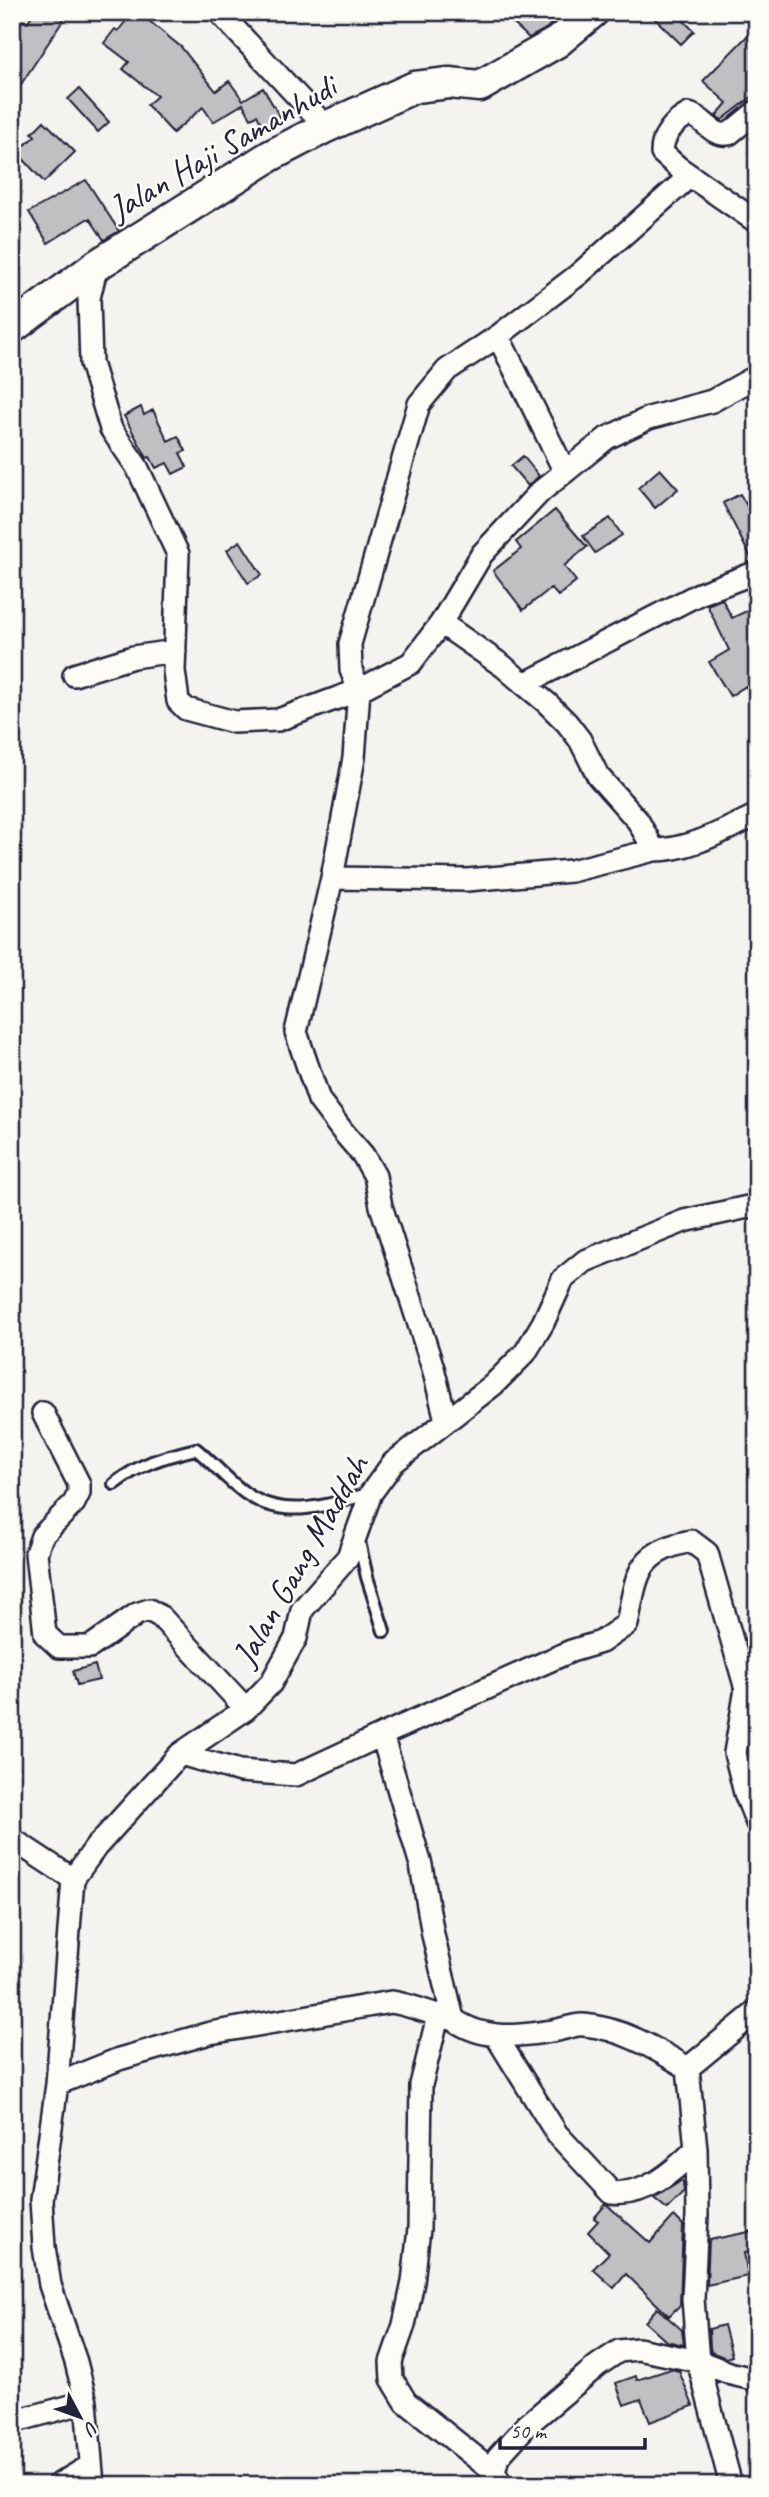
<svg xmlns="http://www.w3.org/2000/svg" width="769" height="2497" font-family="Caveat,sans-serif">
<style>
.building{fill:#c0bfc2;stroke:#22223b;stroke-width:2}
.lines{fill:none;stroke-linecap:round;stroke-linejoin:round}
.lane-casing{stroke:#22223b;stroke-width:16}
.street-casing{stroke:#22223b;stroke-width:26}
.secondary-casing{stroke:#22223b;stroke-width:35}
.lane{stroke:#fdfcf7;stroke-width:10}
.street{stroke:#fdfcf7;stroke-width:21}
.secondary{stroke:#fdfcf7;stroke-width:30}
.labels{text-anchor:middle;stroke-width:5;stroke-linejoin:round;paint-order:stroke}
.street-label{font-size:35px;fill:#22223b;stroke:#fdfcf7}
</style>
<rect width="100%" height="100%" fill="#f4f3ef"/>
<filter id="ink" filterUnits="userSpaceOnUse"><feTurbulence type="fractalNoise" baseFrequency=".0143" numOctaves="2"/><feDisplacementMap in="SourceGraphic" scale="14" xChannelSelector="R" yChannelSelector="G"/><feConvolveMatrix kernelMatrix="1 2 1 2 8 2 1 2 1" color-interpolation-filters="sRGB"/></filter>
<g filter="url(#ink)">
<!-- building -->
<path class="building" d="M34,12H54L64,19L12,98V15L27,23Z
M133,12H138L181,47L216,91L229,81L243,100L263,88L280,117L263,127L257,115L251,118L243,104L213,122L203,107L173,133L147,105L157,96L123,69L129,62L104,43L115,29L118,31Z
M501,12H563L547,28L529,38Z
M648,12H675L694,31L681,44Z
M757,26V93L722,120L716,116L727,103L703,81Z
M79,89L109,122L98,132L68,99Z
M44,121L75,152L44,182L17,152L35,136L32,133Z
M86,180L119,231L104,240L90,219H87L48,243L29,212Z
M141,407L144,415L153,410L168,441L178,436L186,451L180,453L187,467L173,474L167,463L156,468L150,457L147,458L124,416Z
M523,456L539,476L528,486L511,466Z
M660,469L678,489L655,508L638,488Z
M740,494L757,523V559L752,560L723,503Z
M555,510L587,547L564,566L576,581L558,596L551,588L523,610L493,571L521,549L516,542Z
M610,518L622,535L595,553L583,536Z
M240,541L262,575L248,583L227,550Z
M722,599L732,618L757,606V704L746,686L730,696L709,662L729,650L707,605Z
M95,1665L99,1680L77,1685L73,1671Z
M681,2181L683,2183L684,2192L667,2209L654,2198Z
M606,2204L650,2243L674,2216L683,2225L680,2305L669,2316L626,2274L614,2288L593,2269L609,2253L588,2232L598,2221L594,2218Z
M754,2231L757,2251L744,2253L748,2276L707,2285L709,2240Z
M657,2308L682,2330L684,2345L666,2341L645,2322Z
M724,2325L732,2356L726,2358L711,2352L710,2347L709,2329Z
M671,2369L679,2371L693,2406L650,2422L641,2399L624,2405L616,2383L636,2376L637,2380Z"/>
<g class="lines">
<!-- lane casing -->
<g class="lane-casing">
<path id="lane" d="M114,1484C141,1463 163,1457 196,1449C213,1463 227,1480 245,1493C285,1521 328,1505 371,1493
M358,1537L367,1577L384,1631"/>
</g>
<!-- street casing -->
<g class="street-casing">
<path id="street" d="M219,12L326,127
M757,111L729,134C711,137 705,118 689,114C674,122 662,135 662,153L679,168L757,222
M97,265L89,298L91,363L111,429L137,467L178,554L174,671L178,701L186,709L234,722L278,720L359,690L411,663L441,623L482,554L540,492L607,438L649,418L712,401L757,376
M498,336L565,472
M441,623L503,666L524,684L699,594L757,572
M74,675L133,657L175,651
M524,684L547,703L567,723L580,740L598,776L638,821L654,850C690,850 725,830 757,815
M332,878L467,880L571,871L654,850
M43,1413L79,1484V1493L74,1503L42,1536L36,1553L45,1634L59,1647H90L137,1614L149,1610L161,1617L246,1709
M446,1420L433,1368L381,1206L375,1176L363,1155L344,1133L319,1100L296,1032L332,878L354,758L359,690L351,670L350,644L419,404L447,370L498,336L578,275L690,176
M180,1754L240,1771L296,1775L382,1735
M12,1839L73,1879
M438,2016L421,2085L419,2229L413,2282L404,2325L391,2362L392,2379L406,2402L494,2472
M453,2019C484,2042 522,2036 558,2030C566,2028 576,2024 584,2025C622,2028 656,2049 688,2068
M496,2036L557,2134L612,2193C645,2197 674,2171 696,2149
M688,2068L696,2149L697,2215L693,2299L698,2361L731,2485
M688,2068L757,2011
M57,2084L119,2059L210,2033L391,2002C413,2005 432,2015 453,2019L433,1935L421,1865L382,1735L571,1651L601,1642L627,1624C637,1575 636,1552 691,1541L707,1553L746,1689L735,1753L745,1793L757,1823
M12,2422L86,2402
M500,2482L494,2472L498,2457L527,2425L598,2365L619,2351L638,2349L698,2361L732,2374L757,2380
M58,2485L90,2466
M93,2485L86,2402L76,2362L50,2285L44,2247L41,2200L57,2084L73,1879L96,1847L180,1754L246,1709L271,1683L296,1638L302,1610L348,1557L371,1493L393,1463L493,1385L525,1353L543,1323L563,1279L585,1261L684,1221L757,1205"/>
</g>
<!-- secondary casing -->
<g class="secondary-casing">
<path id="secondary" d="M12,328L97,265L270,156L326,127L415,87L449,83L480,86L557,42L593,12"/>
</g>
<!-- lane -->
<use href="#lane" class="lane"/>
<!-- street -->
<use href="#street" class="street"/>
<!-- secondary -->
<use href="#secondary" class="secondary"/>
</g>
</g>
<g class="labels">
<!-- street labels -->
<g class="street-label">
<text transform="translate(222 147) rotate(-30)" y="12">Jalan Haji Samanhudi</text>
<text transform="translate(300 1560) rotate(-60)" y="12">Jalan Gang Maddah</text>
</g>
</g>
<!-- margin -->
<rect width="769" height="2497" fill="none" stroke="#fdfcf7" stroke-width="42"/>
<rect x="21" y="21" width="727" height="2455" fill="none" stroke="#22223b" stroke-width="2.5" filter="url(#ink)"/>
<!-- north arrow -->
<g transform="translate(80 2417) rotate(131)" stroke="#fdfcf7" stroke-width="5" paint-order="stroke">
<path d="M0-5L12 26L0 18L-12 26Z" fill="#22223b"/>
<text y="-10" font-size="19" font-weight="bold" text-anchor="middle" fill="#22223b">U</text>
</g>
<!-- scale -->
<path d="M500 2438v10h145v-10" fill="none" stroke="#22223b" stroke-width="3.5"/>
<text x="510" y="2438" font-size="21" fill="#22223b" stroke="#fdfcf7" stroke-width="5" paint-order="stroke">50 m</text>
</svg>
